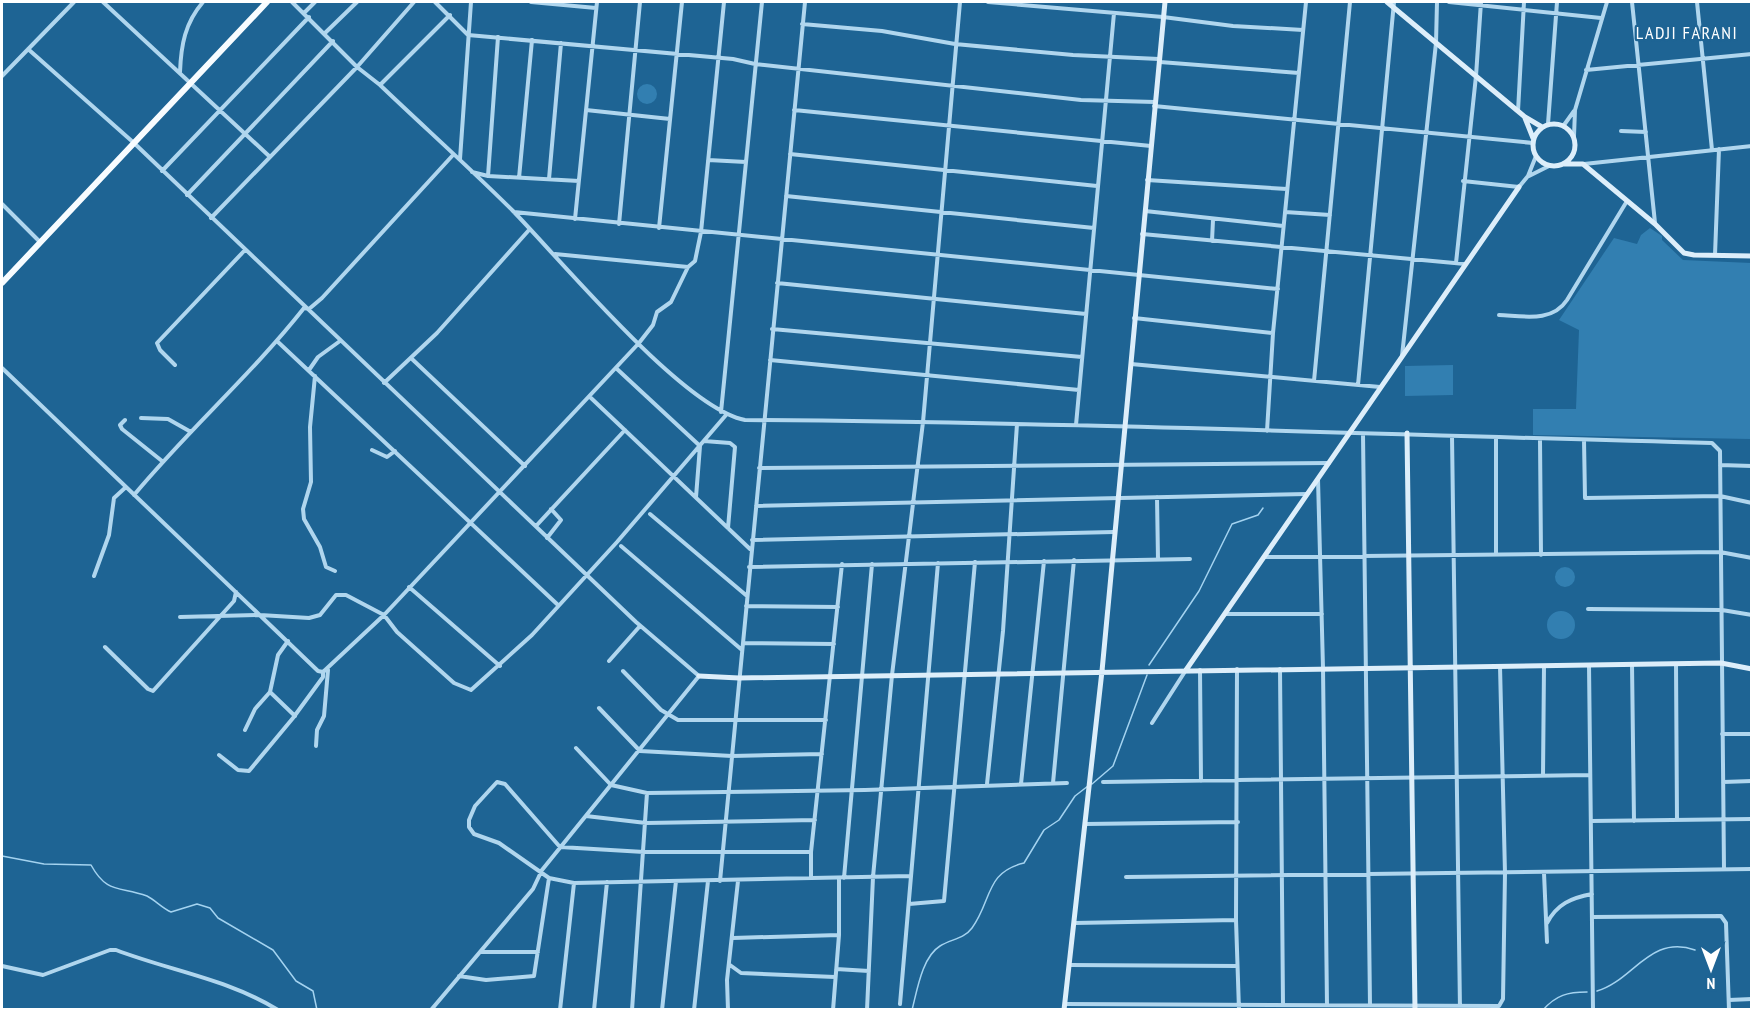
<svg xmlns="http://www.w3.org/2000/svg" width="1753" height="1011" font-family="'PT Sans Narrow',sans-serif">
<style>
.green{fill:#327fb1}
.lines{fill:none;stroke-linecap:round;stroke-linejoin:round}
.stream{stroke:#a4d3f0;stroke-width:1.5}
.street{stroke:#b0d6ee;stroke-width:4}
.secondary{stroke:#ddeefa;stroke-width:5}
.primary{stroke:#f8fcff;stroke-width:6}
.labels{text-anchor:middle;stroke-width:4.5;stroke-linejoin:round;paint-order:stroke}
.quarter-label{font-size:18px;letter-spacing:1.5px;fill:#fff;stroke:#1e6494}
</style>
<rect width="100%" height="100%" fill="#1e6494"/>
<!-- green -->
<path class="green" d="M637 94a10 10 0 1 1 20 0a10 10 0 1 1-20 0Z
M1650,228L1662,236V240L1683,260L1751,263V439L1533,435V409H1576L1579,330L1559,320L1614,238L1637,244L1641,235Z
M1453,365V395L1405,396V366Z
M1555 577a10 10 0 1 1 20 0a10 10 0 1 1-20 0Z
M1547 625a14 14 0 1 1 28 0a14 14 0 1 1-28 0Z"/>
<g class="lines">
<!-- stream -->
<path class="stream" d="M1149,665L1199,591L1232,524L1258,515L1263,508
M1092,784L1113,766L1147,675
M2,856L44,864L91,865C107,894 119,886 147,896C155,900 162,908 171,912L197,904L210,908L218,918L273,950L296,981L313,991L317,1010
M1597,991C1633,981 1650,934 1695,950
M912,1010C917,991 922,957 940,946C951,939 964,939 972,928C992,901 985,872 1024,863L1044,830L1059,820L1075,796L1088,786
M1543,1010C1556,995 1568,992 1587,992"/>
<!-- street -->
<path class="street" d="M103,2L269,156
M292,2L357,67L380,85C424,127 470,168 513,211C561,260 683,408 745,420C1068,422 1390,435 1712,443L1720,451L1724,869
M435,2L468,35L733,59L755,64L1081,100L1155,102
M531,2L596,8
M988,2L1163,17L1233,26L1303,30
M1449,2L1601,18
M1632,2L1655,223
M1697,2L1712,150
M304,13L315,2
M802,24L882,31L955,44L1073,55L1159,59
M325,33L357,2
M28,49L134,143L636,622L699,676L542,870L533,889L431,1010
M1160,62L1299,73
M1586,70L1752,54
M180,72C181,45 185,23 203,2
M2,76L74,2
M380,85L450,15
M1154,106L1533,143
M586,110L670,119
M794,110L1151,146
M1518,111L1524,2
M1548,124L1557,2
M1564,125L1574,111
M1621,131L1646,132
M1574,136L1575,110L1607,2
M790,154L1097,186
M460,159L471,2
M708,160L746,162
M1584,164L1752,146
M162,171L309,17
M472,172L488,176L579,181
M488,176L498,37
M1529,176L1549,166
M519,178L532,40
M549,179L561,43
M1147,180L1287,189
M1463,181L1519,187L1528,176L1536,156
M187,195L333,41
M786,196L1094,228
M2,204L39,241
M1145,211L1283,226
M514,212L1278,289
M1285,212L1330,215
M211,218L357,67L414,2
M575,219L597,2
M619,224L640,2
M659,228L682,2
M1142,234L1465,264
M1212,241L1213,220
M555,254L688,267
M1715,255L1719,149
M1456,263L1476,76L1481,2
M777,283L1086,314
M1499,315C1523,316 1552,323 1567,300L1627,201
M1134,318L1273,333
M772,329L1082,357
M278,342L558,605
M1402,356L1436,43L1437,2
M412,359L525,466
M770,360L1079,390
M1131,364L1380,387
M175,365L160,350L157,343L245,250
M2,368L318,671L323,672
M617,369L700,446L696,497
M309,370L318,357L340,341
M315,376L310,427L311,482L303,509L304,519L320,547L326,567L335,571
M1314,381L1350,2
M384,383L437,333L529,230
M1358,385L1394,2
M591,398L750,549
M721,412L762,2
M141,418L168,419L191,432
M125,420L120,425L122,429L162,461
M1076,425L1114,13
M1267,431L1273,333L1306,2
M1363,434L1370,1005
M1452,436L1460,1010
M1540,439L1541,555
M1584,440L1585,498L1720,496L1752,503
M704,441L730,443L735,447L728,528
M372,450L387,457L395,451
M1720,465L1752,466
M759,468L1329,463
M1318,479L1323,668L1327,1005
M134,495C188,430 252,374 304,308L309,309L322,298L453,155
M1157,497L1158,559
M756,506L1307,494
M650,514L747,596
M536,526L625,430
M547,538L561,520L551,509
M752,540L1114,532
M621,546L742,650
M1496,555V437
M1264,557L1720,552L1752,558
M749,567L1190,559
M94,576L109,535L114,498L126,487
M409,587L500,666
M746,606L838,607
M1588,609L1722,610L1752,615
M1225,614H1322
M180,617L260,615L309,618L320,615L336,595H346L384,615L397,632L454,683L471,690L532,635L617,542L726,415
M288,641L278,655L270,692L295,716
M743,643L834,644
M105,647L148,689L153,691L234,601L236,592
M609,661L640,626
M1632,664L1634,821
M1676,664L1677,820
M1589,665L1593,1010
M1237,669L1236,920L1239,1010
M1280,669L1283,1004
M1200,670L1201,781
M623,671L661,710L678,720H826
M599,708L640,751L732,756L822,754
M1152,723L1186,670
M245,730L255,709L270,692
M1722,734H1752
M316,746L317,730L324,716L328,670
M576,748L611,785L647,793L865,790L1067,783
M219,755L238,770L249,771L293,718L323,677V672L384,615L639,343L653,325L657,312L671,302L688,267L695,261L701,232L724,2
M1543,776L1544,666
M1103,782L1590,775
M1723,782L1752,781
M1053,783L1074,560
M987,784L1003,631L1017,424
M1021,784L1044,561
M586,816L646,823L815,820
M1591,821L1752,819
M1085,824L1238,822
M811,852H644L560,847L505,784L497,782L475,806L469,820V827L474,834L499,843L549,878L574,883L911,876
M1544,873L1547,942
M1126,877L1752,869
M811,878V852L842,564
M844,878L872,564
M720,881L805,2
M909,904L944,901L975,562
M1592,917L1721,916L1726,923L1729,1010
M1074,923L1236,920
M1547,923C1557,904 1571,898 1592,894
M733,938L839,935
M482,952H538
M730,965L741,973L835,977
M1070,965L1237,966
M2,966L43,975L110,950H116C171,971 228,979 278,1010
M836,969L869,971
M459,976L486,980L534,976L549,878
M1729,1000L1752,999
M900,1004L938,563
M1065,1004L1499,1006L1503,999L1505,873L1500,666
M338,1010H344
M560,1010L574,883
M594,1010L607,882
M632,1010L647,793
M662,1010L676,881
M694,1010L708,881
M728,1010L727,980L738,881
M833,1010L839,935V878
M867,1010L873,877L892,675L923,422L960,2"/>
<!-- secondary -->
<path class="secondary" d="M1387,2L1525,117L1542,127
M1525,118L1533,138
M1533 145a21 21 0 1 1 42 0a21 21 0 1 1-42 0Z
M1564,164H1583L1655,224L1684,253L1694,255L1752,256
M1407,433L1415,1010
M1186,670L1519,187
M699,676L739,678L1721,663L1752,669
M1064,1010L1102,671L1165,2"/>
<!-- primary -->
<path class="primary" d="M2,283L267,2"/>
</g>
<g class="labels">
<!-- quarter labels -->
<g class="quarter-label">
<text x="1687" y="39">LADJI FARANI</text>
</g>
</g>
<!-- border -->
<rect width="1753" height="1011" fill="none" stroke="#ffffff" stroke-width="6"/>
<!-- north arrow -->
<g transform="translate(1711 969) rotate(180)" stroke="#1e6494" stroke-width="4.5" paint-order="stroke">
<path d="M0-4.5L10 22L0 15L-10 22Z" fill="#ffffff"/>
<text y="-9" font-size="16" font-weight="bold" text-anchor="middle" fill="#ffffff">N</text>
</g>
</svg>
